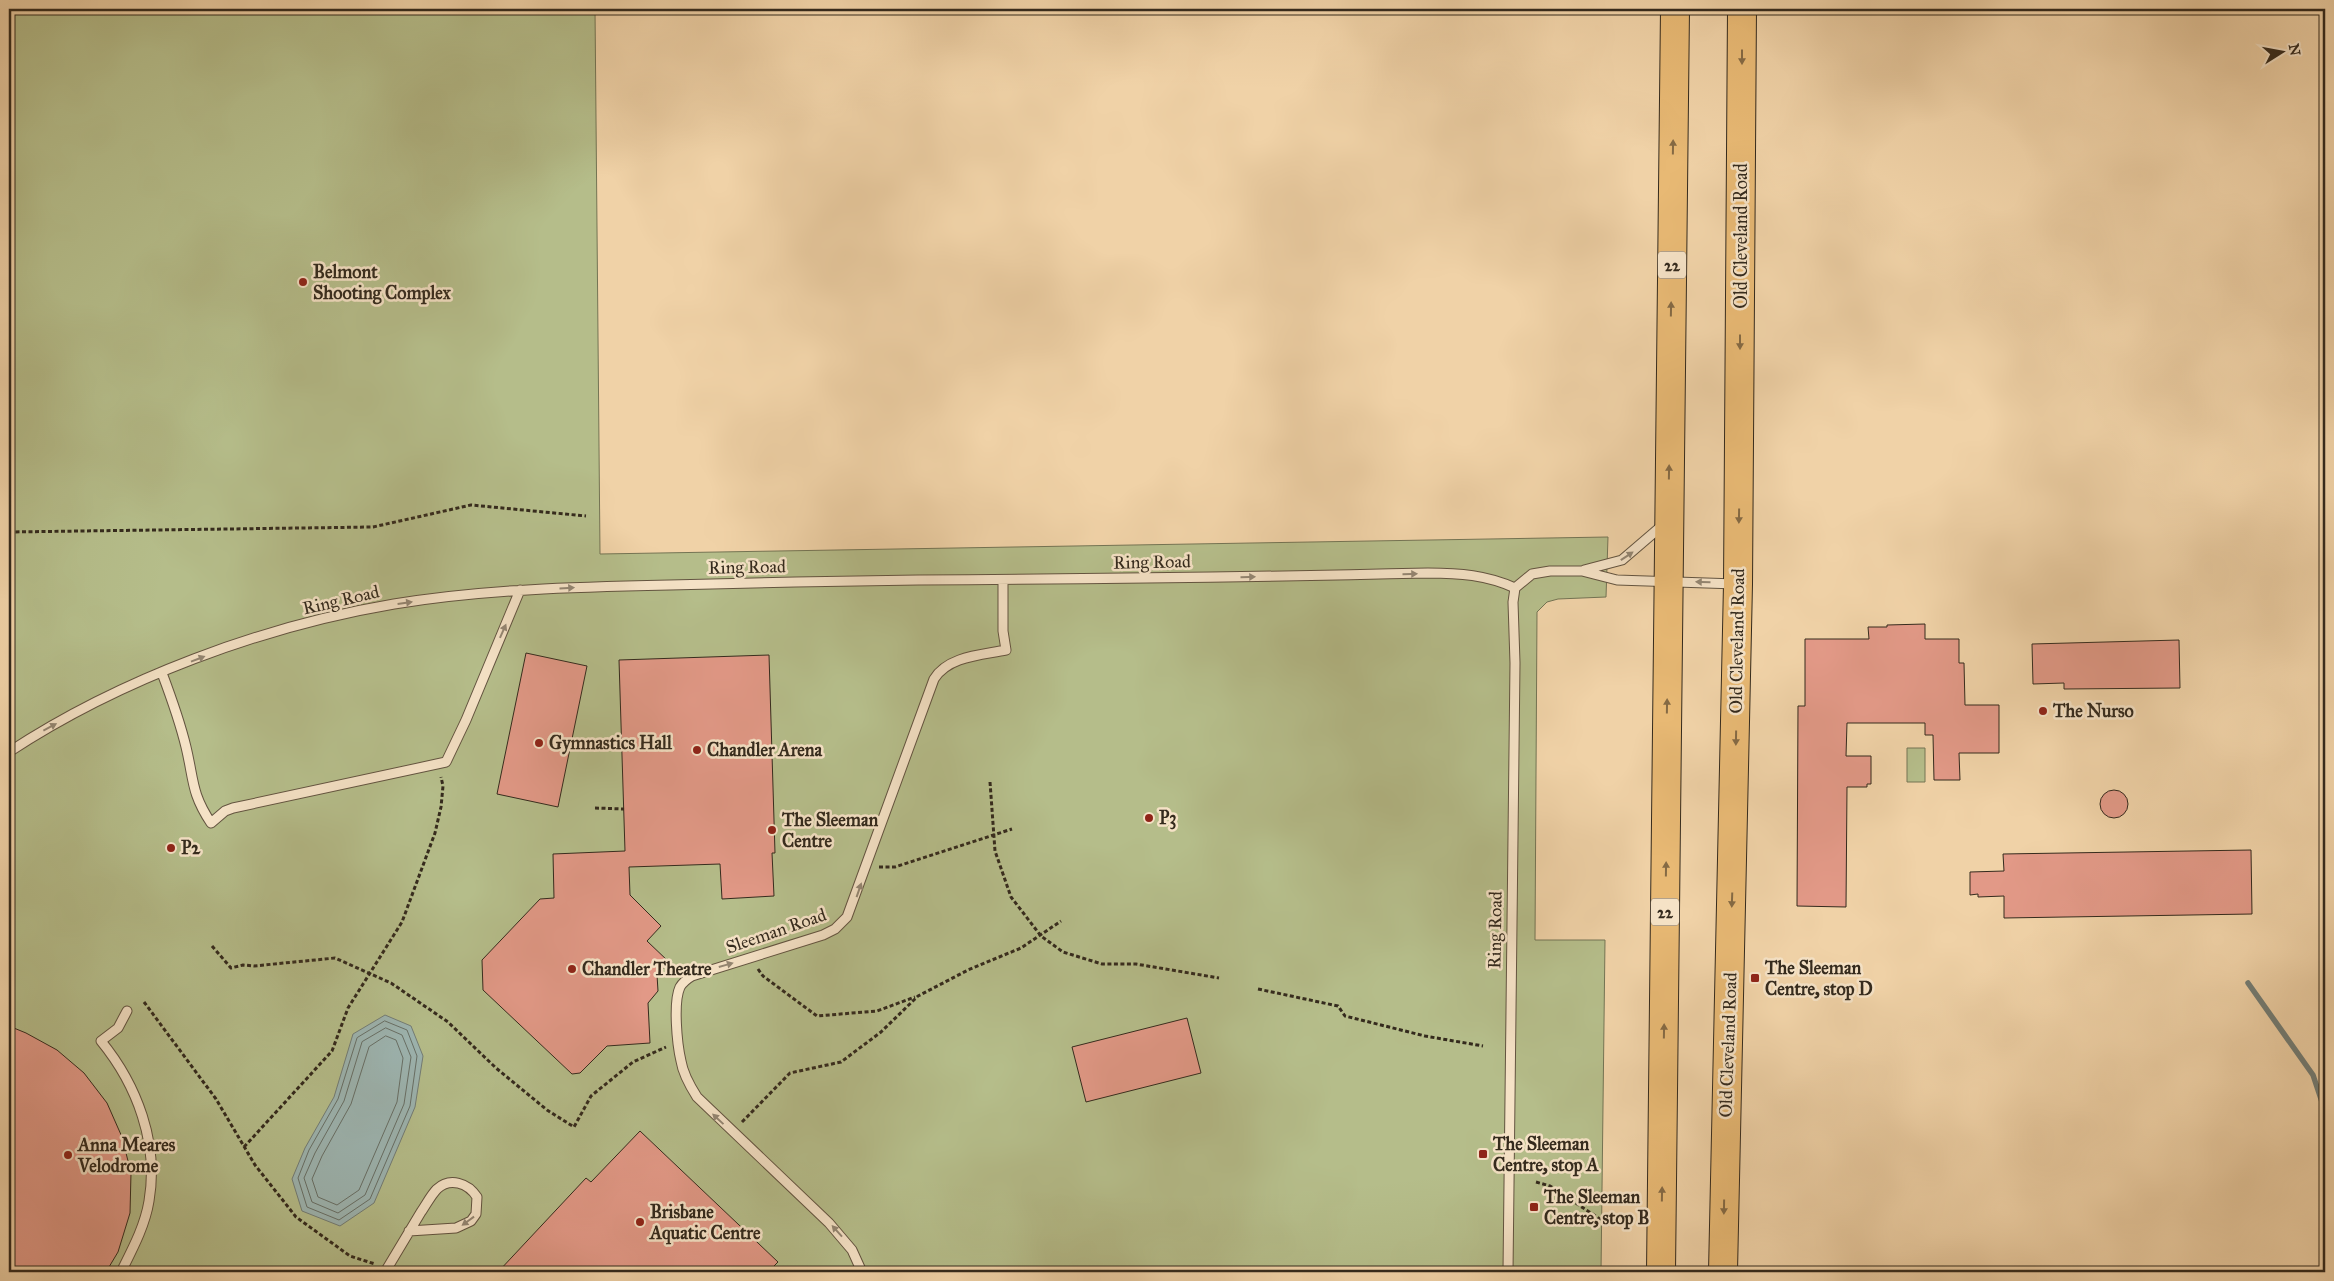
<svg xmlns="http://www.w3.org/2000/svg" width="2334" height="1281" font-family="'IM FELL Great Primer',serif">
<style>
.green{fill:#b5bd8a;stroke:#747454}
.water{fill:#9db5b1;stroke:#737d76}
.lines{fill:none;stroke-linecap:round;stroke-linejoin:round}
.shore{stroke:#687067;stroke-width:1}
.stream{stroke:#737d76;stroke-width:5.5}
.building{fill:#e29987;stroke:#342a1d}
.lane-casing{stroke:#635440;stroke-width:11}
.highway-casing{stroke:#342a1d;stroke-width:30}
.path{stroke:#342a1d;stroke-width:3;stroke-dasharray:4 2.5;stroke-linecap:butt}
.lane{stroke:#f5e2c6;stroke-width:9}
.highway{stroke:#e8b974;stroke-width:28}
.oneway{fill:#856a44}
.oneway2{fill:#948672}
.poi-dot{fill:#8f2418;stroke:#f5e2c6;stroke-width:2}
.labels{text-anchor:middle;stroke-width:5;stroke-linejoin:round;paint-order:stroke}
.shield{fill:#f5e2c6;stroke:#6e6150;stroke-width:1}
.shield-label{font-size:16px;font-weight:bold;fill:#342a1d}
.street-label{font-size:18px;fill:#342a1d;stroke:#f5e2c6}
.poi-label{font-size:18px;font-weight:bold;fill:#342a1d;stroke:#f5e2c6;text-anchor:start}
</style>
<rect width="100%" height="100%" fill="#f0d2a7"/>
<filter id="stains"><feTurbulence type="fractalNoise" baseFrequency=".004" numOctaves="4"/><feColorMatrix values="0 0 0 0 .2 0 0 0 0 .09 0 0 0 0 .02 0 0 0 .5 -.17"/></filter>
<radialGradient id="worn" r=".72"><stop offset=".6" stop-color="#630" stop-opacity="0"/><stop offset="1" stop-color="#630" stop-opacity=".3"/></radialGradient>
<!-- green -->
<path class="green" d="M9,9H595L600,554L1608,537L1606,597L1558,599L1547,602L1537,612L1535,940H1605L1601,1272H9Z
M1907,748H1925V782H1907Z"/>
<!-- water -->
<path class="water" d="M385,1015L411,1026L423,1056L415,1107L374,1203L340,1226L302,1211L292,1179L305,1148L334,1097L353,1034Z"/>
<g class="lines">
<!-- shore -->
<path class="shore" d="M385,1021L407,1030L417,1056L410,1106L370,1199L339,1220L307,1207L298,1178L309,1150L338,1099L357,1038Z
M386,1028L402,1035L411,1057L404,1104L365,1195L338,1213L312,1202L304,1178L315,1153L344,1101L362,1042Z
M386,1036L396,1040L403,1058L397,1102L359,1190L337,1205L318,1197L312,1179L322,1156L351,1104L369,1047Z"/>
<!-- stream -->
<path class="stream" d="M2248,983L2313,1075L2322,1102L2325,1158"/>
</g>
<!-- building -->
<path class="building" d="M1925,624V639H1959V663H1964L1965,705H1999V753H1959L1960,780H1934L1933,735H1925V723H1847L1846,756H1871V784H1867V787H1847L1846,907L1797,906L1798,706H1805V639H1869L1868,627H1887V625Z
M2179,640L2180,688L2064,689V683L2033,684L2032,644Z
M526,653L587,666L558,807L497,794Z
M769,655L775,853H772L774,896L722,899L720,864L629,867L630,895L661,926L647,941L669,962L657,975L658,991L648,1003L650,1043L607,1046L580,1073L572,1074L483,990L482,960L540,899L554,898L553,854L625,851L619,660Z
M2100 804a14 14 0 1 1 28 0a14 14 0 1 1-28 0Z
M2251,850L2252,914L2004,918V896L1978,897V894L1970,895V872L2004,871L2003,854Z
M1187,1018L1201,1073L1086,1102L1072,1047Z
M9,1026L26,1033L57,1050L84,1073L107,1103L122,1137L131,1173L130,1213L118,1252L106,1272H9Z
M640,1131L778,1262L768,1272H498L586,1178L591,1182Z"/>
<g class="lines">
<!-- lane casing -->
<g class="lane-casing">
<path id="lane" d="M1584,570L1622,560L1664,524
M162,673C171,697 180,722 186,747C194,780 191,793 211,823L225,811L233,808L446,762L466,720L520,590
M9,752C120,679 263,626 394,604C485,589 578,587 670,585C753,583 835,581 918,580C1088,579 1258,577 1428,573C1459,573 1487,575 1515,588
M121,1272C132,1250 145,1226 149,1201C159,1143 137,1085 101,1041L118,1028L127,1011
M385,1272C397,1252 409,1232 421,1212C426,1205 431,1195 437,1189C450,1177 468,1183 477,1197L476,1214L471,1221L456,1228L409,1231
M862,1272L852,1250L829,1223L697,1097C690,1086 683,1074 681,1061C677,1044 673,1002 680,987C683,982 687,979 692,976L823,935L835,929L847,917L934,679C948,656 982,655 1006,650L1003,631V580
M1508,1272L1515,663L1513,602L1515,588L1532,574L1550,571H1582L1617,580L1736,584"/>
</g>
<!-- highway casing -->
<g class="highway-casing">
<path id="highway" d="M1661,1272L1675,9
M1723,1272L1738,584L1742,9"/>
</g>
<!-- path -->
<path class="path" d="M9,532L373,527L471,505L586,516
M990,782L995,851L1011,897L1041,936L1063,952L1102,964H1136L1219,978
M595,808L624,809
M879,867H895L1012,829
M212,946L231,968L243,965L254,966L335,958L391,983L448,1022L496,1068L547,1110L574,1127L591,1096L633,1062L666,1047
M758,969L763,976L817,1016L877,1011L915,997
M1258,989L1338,1006L1345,1016L1425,1036L1483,1046
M144,1002L216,1099L255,1165L296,1217L350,1256L375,1264
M742,1122L790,1073L841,1062L881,1032L918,996L968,970L1021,948L1061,921
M244,1147L332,1051L348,1008L402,922L435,833L441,807L443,786L441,777
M1536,1182L1550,1186L1609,1225"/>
<!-- lane -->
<use href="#lane" class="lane"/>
<!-- highway -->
<use href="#highway" class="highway"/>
</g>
<!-- one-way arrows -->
<defs><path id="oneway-solid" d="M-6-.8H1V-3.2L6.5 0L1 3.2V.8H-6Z" transform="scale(1.25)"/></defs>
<g class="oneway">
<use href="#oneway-solid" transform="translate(1742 57) rotate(90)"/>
<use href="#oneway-solid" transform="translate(1673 147) rotate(-89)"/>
<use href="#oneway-solid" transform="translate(1671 309) rotate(-89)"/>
<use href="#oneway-solid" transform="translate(1740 342) rotate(90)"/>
<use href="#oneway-solid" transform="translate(1669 472) rotate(-89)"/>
<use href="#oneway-solid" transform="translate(1739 516) rotate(91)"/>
<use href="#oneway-solid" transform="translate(1667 706) rotate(-89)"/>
<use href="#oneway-solid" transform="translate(1736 738) rotate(91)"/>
<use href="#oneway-solid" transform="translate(1666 869) rotate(-89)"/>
<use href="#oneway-solid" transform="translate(1732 900) rotate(92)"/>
<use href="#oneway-solid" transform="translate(1664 1031) rotate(-89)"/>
<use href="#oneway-solid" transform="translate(1662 1194) rotate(-89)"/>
<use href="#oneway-solid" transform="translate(1724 1207) rotate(91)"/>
</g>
<g class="oneway2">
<use href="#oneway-solid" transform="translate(1627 556) rotate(-34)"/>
<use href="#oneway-solid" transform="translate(1410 574) rotate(-1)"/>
<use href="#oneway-solid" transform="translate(1248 577) rotate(-1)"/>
<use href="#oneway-solid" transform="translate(1703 582) rotate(-178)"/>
<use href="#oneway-solid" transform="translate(567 588) rotate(-3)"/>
<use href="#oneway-solid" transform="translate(405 603) rotate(-8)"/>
<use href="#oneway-solid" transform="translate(503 631) rotate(-66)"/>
<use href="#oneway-solid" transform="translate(198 659) rotate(-21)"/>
<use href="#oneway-solid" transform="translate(50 727) rotate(-28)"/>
<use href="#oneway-solid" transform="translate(859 890) rotate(-71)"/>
<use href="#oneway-solid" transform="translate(726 965) rotate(-16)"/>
<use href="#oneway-solid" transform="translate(718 1119) rotate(-137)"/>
<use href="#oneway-solid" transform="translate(468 1221) rotate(144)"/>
<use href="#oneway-solid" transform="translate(837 1231) rotate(-132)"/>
</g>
<!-- markers -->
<g class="poi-dot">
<circle cx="303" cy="282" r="5"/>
<circle cx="2043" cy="711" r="5"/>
<circle cx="539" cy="743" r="5"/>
<circle cx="697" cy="750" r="5"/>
<circle cx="1149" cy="818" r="5"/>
<circle cx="772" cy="830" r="5"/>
<circle cx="171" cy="848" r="5"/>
<circle cx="572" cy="969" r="5"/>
<rect x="1750" y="973" width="10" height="10" rx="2.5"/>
<rect x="1478" y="1149" width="10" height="10" rx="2.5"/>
<circle cx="68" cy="1155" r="5"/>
<rect x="1529" y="1202" width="10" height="10" rx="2.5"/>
<circle cx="640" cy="1222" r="5"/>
</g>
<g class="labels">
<!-- shield labels -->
<g class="shield">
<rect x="1658" y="251.5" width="28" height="27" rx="4"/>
<rect x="1651" y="898.5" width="28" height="27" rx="4"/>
</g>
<g class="shield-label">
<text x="1672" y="271">22</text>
<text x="1665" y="918">22</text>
</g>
<!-- street labels -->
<g class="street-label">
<text transform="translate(1741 236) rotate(-90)" y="6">Old Cleveland Road</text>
<text transform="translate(1152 562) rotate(-1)" y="6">Ring Road</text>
<text transform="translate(747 567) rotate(-1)" y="6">Ring Road</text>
<text transform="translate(341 600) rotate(-13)" y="6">Ring Road</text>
<text transform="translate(1737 641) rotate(-89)" y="6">Old Cleveland Road</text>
<text transform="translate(1495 930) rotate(-89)" y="6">Ring Road</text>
<text transform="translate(776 931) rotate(-19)" y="6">Sleeman Road</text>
<text transform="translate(1728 1045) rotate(-88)" y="6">Old Cleveland Road</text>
</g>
<!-- poi labels -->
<g class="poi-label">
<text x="313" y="278">Belmont<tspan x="313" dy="21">Shooting Complex</tspan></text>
<text x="2053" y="717">The Nurso</text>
<text x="549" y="749">Gymnastics Hall</text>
<text x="707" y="756">Chandler Arena</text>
<text x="1159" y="824">P3</text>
<text x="782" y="826">The Sleeman<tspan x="782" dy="21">Centre</tspan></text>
<text x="181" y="854">P2</text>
<text x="1765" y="974">The Sleeman<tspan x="1765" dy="21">Centre, stop D</tspan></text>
<text x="582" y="975">Chandler Theatre</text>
<text x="1493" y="1150">The Sleeman<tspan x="1493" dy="21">Centre, stop A</tspan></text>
<text x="78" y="1151">Anna Meares<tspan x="78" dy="21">Velodrome</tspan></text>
<text x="1544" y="1203">The Sleeman<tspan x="1544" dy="21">Centre, stop B</tspan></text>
<text x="650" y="1218">Brisbane<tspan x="650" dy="21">Aquatic Centre</tspan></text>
</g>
</g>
<!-- margin -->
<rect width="2334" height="1281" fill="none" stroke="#f0d2a7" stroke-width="30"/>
<rect x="10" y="10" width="2314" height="1261" fill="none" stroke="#342a1d" stroke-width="2.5"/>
<rect x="15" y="15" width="2304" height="1251" fill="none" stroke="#342a1d"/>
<!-- north arrow -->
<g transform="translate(2282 52) rotate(79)" stroke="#f5e2c6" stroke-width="4" paint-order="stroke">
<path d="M0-4L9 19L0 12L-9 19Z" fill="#342a1d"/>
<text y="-8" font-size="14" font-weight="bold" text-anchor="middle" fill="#342a1d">N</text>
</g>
<rect width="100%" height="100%" filter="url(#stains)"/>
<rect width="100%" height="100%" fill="url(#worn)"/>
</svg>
